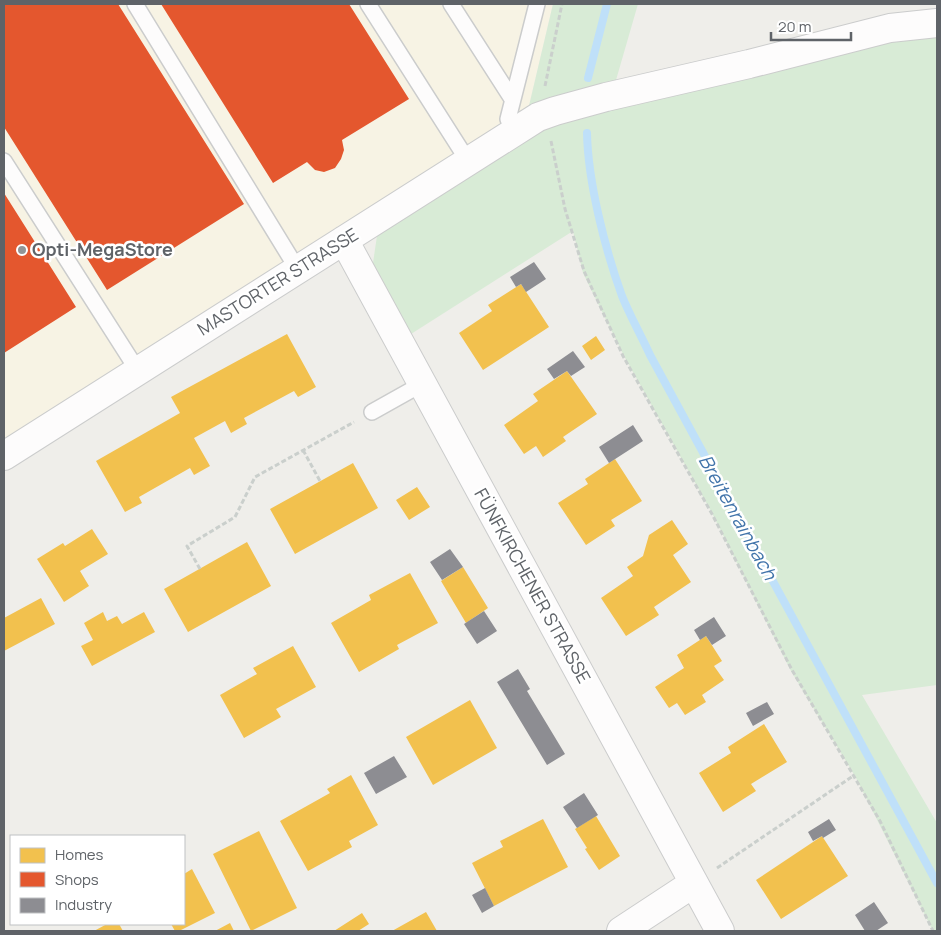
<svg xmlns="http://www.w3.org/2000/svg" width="941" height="935" font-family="Manrope,sans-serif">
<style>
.commercial{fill:#f7f3e4}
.green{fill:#d8ebd6}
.homes{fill:#f2c14e}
.shops{fill:#e4572e}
.industry{fill:#8d8d92}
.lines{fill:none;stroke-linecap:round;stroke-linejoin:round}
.stream{stroke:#bfe0f9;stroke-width:8}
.service-casing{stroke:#cbcccc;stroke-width:18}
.minor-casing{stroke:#cbcccc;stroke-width:30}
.path{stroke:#cacfcc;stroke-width:3;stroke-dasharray:5 2.5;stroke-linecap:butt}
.service{stroke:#fdfcfc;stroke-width:15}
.minor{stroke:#fdfcfc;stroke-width:28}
.poi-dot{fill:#919496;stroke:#fff;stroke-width:2}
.labels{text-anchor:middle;stroke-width:5;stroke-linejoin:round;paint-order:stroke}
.poi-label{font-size:18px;font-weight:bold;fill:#5f6368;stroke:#fff;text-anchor:start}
.street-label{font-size:18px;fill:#5f6368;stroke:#fff}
.water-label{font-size:19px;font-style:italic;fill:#4174aa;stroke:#fff}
</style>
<rect width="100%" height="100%" fill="#efeeea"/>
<!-- commercial -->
<path class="commercial" d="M4,4H553L528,110L4,444Z"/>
<!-- green -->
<path class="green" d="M553,4H638L614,87L528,110Z
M937,32V685L862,695L937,823V931H933L855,776L791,671L712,513L624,356L583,273L573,231L411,334L373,263L378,229L546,124L752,71Z"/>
<!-- homes -->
<path class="homes" d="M521,284L549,327L483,370L459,333L492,311L488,305Z
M287,334L316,387L298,397L294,391L244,418L247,424L231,433L225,421L194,438L210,466L194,475L190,468L139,497L142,503L125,512L96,461L180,413L171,397Z
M596,336L605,350L591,360L582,346Z
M567,371L597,414L563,437L566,441L543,457L536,446L524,454L504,425L538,401L533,394Z
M615,459L642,501L611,520L615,526L586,545L558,503L588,484L585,479Z
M353,463L378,508L295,554L270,509Z
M417,487L430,507L409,520L396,500Z
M672,520L688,544L673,555L691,582L654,607L659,615L626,636L601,598L633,576L627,567L643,556L649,535Z
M92,529L108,554L80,571L89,586L64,602L37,559L63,543L65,546Z
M247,542L271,586L188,632L164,589Z
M463,567L488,608L466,623L441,581Z
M410,573L438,623L397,645L399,649L359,672L331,623L371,600L369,595Z
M41,598L55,624L4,651V618Z
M103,612L107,621L117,616L122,624L144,612L155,632L92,666L81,646L93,640L84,623Z
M706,636L722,661L714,666L724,680L702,695L706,702L685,715L677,703L669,708L655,687L684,668L677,655Z
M293,646L316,687L276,709L281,717L244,738L220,695L257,674L253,668Z
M470,700L497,748L433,785L406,737Z
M764,724L787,762L751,784L756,791L723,812L699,773L731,753L728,747Z
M351,775L378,825L349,841L352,847L308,871L280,821L330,793L327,789Z
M596,816L620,856L599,870L585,849L587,848L575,829Z
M543,819L568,867L494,906L472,863L503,847L500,841Z
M259,831L297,908L251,931L213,854Z
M822,836L848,876L781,919L756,880Z
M192,869L215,913L179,931H175L171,924H184V874Z
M426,912L437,931H392Z
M362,913L369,924L358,931H334Z
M230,923L234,931H215Z
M107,924H119L123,931H94Z"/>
<!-- shops -->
<path class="shops" d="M4,4H118L244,204L107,290L4,127Z
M161,4H349L409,99L342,140L344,150L341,159L335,168L324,172L315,170L307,162L273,183Z
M4,193L76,307L4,353Z"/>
<!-- industry -->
<path class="industry" d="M534,262L546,279L526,292L521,284L516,287L510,277Z
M573,351L585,367L571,376L567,371L554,379L547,369Z
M633,425L643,441L609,463L599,447Z
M450,549L463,567L442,580L430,562Z
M484,611L497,631L477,644L464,624Z
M714,617L726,636L712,645L706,636L700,640L694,630Z
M518,669L530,689L527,691L565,754L547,765L497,682Z
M767,702L774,714L753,726L746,713Z
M394,756L407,777L376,794L364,773Z
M584,793L598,815L577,828L563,807Z
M829,819L836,830L823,838L822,836L813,841L808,832Z
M485,888L494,906L482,913L472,895Z
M874,902L888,923L876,931H865L855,915Z"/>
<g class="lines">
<!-- stream -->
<path class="stream" d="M588,78L607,4
M587,133C588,182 605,249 622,296C630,316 641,335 650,355L937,883"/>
<!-- service casing -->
<g class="service-casing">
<path id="service" d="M135,4L298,270
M368,4L468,161
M451,4L512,99
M514,132L508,119L537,4
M4,161L138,371
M372,412L422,384"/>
</g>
<!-- minor casing -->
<g class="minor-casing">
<path id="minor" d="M344,240L720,931
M4,456L538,117L555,111L606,97L749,64L890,28L937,23
M621,931L694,883"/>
</g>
<!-- path -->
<path class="path" d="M545,86L562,4
M551,141L565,209L584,271L623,356L712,514L792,670L880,821L933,931
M303,450L320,481
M200,569L187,546L235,517L255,477L354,422
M717,868L853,776"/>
<!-- service -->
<use href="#service" class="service"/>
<!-- minor -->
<use href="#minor" class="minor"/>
</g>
<!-- markers -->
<circle class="poi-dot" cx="22" cy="250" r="5"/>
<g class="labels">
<!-- poi labels -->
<g class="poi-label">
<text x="32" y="256">Opti-MegaStore</text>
</g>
<!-- street labels -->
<g class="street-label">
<text transform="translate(278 282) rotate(-32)" y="6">MASTORTER STRASSE</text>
<text transform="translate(532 586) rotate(61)" y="6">FÜNFKIRCHENER STRASSE</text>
</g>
<!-- water labels -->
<g class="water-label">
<text transform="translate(738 517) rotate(61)" y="7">Breitenrainbach</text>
</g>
</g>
<!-- border -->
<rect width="941" height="935" fill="none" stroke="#5f6368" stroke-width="10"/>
<!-- legend -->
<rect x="10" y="835" width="175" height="90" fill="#ffffff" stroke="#bfc1c3"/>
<rect x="20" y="848" width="25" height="15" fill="#f2c14e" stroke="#bfc1c3"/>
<text x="55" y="860" font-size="15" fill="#5f6368">Homes</text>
<rect x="20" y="872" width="25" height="15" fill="#e4572e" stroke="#bfc1c3"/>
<text x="55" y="885" font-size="15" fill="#5f6368">Shops</text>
<rect x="20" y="898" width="25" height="15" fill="#8d8d92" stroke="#bfc1c3"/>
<text x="55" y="910" font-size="15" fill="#5f6368">Industry</text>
<!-- scale -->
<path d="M771 32v8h80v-8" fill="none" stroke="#5f6368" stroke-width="2.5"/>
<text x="778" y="32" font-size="15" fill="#5f6368" stroke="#ffffff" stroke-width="4" paint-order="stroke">20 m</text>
</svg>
